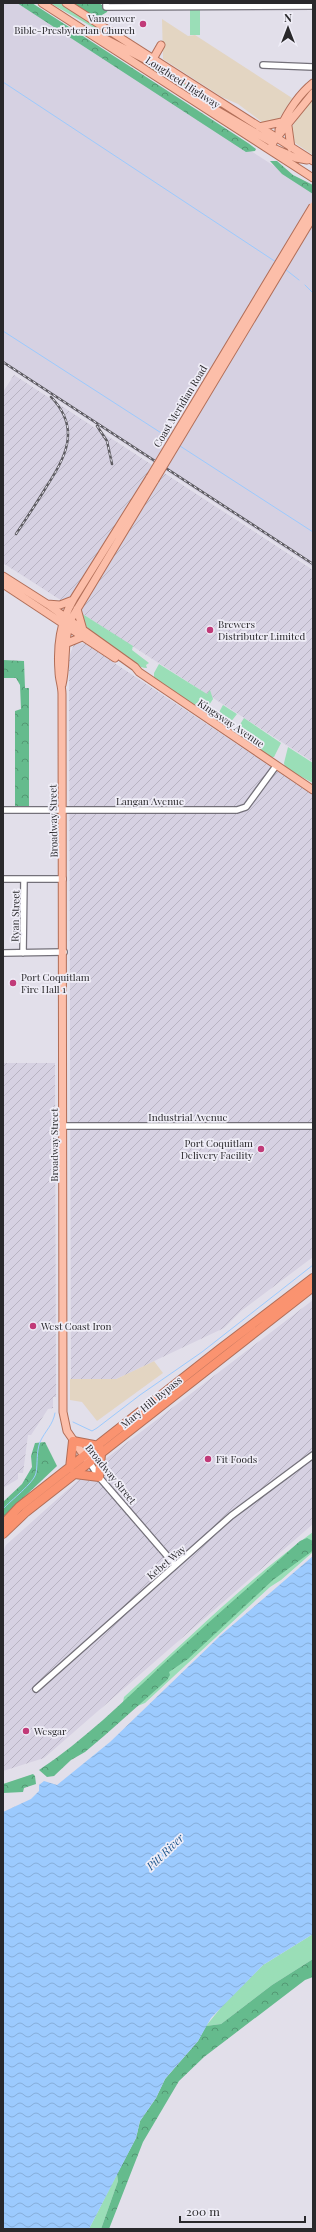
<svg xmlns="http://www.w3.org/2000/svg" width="316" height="2232" font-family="'Playfair Display',serif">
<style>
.commercial{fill:#e3d5c2}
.industrial{fill:url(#industrial-furrows)}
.built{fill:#d6d1e2}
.green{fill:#9adeb7}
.forest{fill:url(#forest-crowns)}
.water{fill:url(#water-waves)}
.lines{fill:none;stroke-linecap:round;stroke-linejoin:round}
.stream{stroke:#9ccafe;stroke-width:1}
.minor-casing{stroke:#74717a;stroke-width:8}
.major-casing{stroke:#b16e58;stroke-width:9}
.highway-casing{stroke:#b16e58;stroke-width:10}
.minor{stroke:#fff;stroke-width:5.5}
.major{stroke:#fcbea9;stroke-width:7}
.highway{stroke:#fa9370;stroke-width:8}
.rail-casing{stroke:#5d5b61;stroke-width:2.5}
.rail{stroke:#efedf7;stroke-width:1;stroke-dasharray:3;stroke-linecap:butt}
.major-bridge-casing{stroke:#b16e58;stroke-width:9;stroke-linecap:butt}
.major-bridge{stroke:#fcbea9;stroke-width:7}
.poi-dot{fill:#c13a78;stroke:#efedf7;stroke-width:1.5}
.labels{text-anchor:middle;stroke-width:3.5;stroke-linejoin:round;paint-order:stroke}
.poi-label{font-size:10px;fill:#29282b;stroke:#efedf7;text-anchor:start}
.street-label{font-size:10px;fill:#29282b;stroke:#efedf7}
.water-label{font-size:11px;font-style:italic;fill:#18538c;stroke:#efedf7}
</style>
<defs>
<pattern id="industrial-furrows" width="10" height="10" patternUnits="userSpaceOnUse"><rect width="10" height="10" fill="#d6d1e2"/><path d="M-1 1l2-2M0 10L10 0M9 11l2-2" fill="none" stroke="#b8b3c2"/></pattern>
<pattern id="forest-crowns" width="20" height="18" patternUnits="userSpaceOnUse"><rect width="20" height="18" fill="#65bb8d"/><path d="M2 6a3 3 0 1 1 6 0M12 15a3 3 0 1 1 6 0" fill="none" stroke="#539873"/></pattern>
<pattern id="water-waves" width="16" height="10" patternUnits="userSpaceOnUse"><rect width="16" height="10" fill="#9ccafe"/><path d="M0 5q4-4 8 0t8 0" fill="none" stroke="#86aeda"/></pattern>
</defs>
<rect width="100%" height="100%" fill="#e2dfea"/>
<!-- commercial -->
<path class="commercial" d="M162,19L188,36L195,35L292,98L279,119L265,124L262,122L238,104L222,97L163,59Z
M313,99V155L295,143L291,129L299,115Z
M154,1361L163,1373L97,1421L82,1402L70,1400V1379H116Z"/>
<!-- industrial -->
<path class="industrial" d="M14,375L313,570V762L3,563V392Z
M84,643L313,794V1257L241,1311L224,1328L116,1379H71L69,657L74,644Z
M3,1063H55L56,1397H53V1408L48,1409L31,1435H28L23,1473H18V1479L3,1488Z
M313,1300V1524L44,1758L3,1771V1552L6,1545L82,1477Z"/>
<!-- built -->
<path class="built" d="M3,3H22L313,191V567L3,364Z"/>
<!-- green -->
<path class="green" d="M50,3H62L126,46Z
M190,9H200V35H190Z
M121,49L148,64L156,65L229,112L158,73Z
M81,613L133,646L132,650L149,663L146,665L147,668C131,668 100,638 88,628L84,625Z
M159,664L207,694L210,690L213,699L207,708L199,710L154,678V673Z
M223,705L237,714L226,728L214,719L215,715L217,716Z
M244,718L281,743L274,757H270L234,734Z
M288,747L313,763V783L285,768L284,763Z
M313,1532V1552L281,1580L270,1587L145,1703L135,1707L123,1702L124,1697C186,1641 246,1581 313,1532Z
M313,1934V1959L272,1985L221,2024L206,2026L223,2005L263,1965Z
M117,2174L118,2181L101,2229H89Z"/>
<!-- forest -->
<path class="forest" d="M17,3H32L248,143L256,149L255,151L246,152Z
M73,3H99L108,9L107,12L102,15L100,20Z
M270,161H277L293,175L313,185V194L282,174Z
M3,660L24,661L25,688H29V806H15V711L21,709L20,685L16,678H3Z
M45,1442L57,1466L3,1517V1502L22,1484L32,1467L31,1456L35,1443Z
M307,1538L313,1541V1550L311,1552L273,1580L188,1659L169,1672L170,1675L167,1680L104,1736L85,1752L71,1760L54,1776L47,1777L39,1770C84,1740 123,1702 162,1665C207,1623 254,1583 300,1541Z
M33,1774L35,1776L36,1784L24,1788L23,1792L3,1793V1784Z
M313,1959V1977L305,1980L204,2057L179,2081L143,2142L109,2229H101L118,2181L117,2174L136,2138L140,2121L156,2098L165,2079L198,2041L206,2026L221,2024L272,1985Z"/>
<!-- water -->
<path class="water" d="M313,1556V1934L263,1965L211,2018L198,2041L165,2079L156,2098L140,2121L136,2138L89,2229H3V1812L31,1799L39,1791V1785L44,1781L57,1785L110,1742L221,1635Z"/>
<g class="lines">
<!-- stream -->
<path class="stream" d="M3,82L276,262
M285,269L299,280
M305,285L313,293
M3,331L169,438
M180,446L313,532
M73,1422L92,1431L97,1428L140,1395L202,1352L313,1265
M3,1509C11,1500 34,1483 36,1473C38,1462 36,1453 40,1442C45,1431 53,1425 55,1413"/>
<!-- minor casing -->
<g class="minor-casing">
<path id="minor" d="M106,3V7L313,6
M263,65L313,67
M3,810H237L246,807L276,766
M3,879H63
M3,953L64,952
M23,953L24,879
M64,1126H313
M90,1463L99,1477L175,1565
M36,1689L231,1516L313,1455"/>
</g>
<!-- major casing -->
<g class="major-casing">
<path id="major" d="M42,3L313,178
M66,3L313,161
M98,35L148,61L153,59L161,45
M194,97L273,143
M288,126L291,148
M259,127L282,122
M279,134V130C287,113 298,95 313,83
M274,141L313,93
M271,147L296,158L307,160
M3,576L47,604L135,667L139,672L313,790
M3,584L115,658
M47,604L60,605L73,600
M77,609L83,630
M65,644L82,637
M62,685C67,664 63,642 70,621L155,480
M87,1460L67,1431L63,1412L62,694C62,686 59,679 59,672C57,645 60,623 73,600L150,477"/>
</g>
<!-- highway casing -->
<g class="highway-casing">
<path id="highway" d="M70,1468L73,1441L99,1446
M75,1474L99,1477L101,1454
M3,1524L19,1507L220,1349L313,1278
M3,1534L26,1512L313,1287"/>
</g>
<!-- minor -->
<use href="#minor" class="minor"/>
<!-- major -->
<use href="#major" class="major"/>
<!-- highway -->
<use href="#highway" class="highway"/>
<!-- rail casing -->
<g class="rail-casing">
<path id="rail" d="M3,362L313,564
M97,426L107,441L112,464
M16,534C26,519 36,504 45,489C65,458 82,429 51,397"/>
</g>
<!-- rail -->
<use href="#rail" class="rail"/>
<!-- major-bridge casing -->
<g class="major-bridge-casing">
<path id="major-bridge" d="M150,477L313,206
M155,480L313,217"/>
</g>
<!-- major-bridge -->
<use href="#major-bridge" class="major-bridge"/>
</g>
<!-- markers -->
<g class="poi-dot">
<circle cx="143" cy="24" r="4"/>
<circle cx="210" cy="630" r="4"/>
<circle cx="13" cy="983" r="4"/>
<circle cx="261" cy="1149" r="4"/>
<circle cx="33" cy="1326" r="4"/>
<circle cx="208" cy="1459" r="4"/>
<circle cx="26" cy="1731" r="4"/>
</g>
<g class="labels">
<!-- poi labels -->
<g class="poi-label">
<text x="135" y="22" text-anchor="end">Vancouver<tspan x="135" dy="12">Bible-Presbyterian Church</tspan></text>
<text x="218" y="628">Brewers<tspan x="218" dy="12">Distributer Limited</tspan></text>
<text x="21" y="981">Port Coquitlam<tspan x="21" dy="12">Fire Hall 1</tspan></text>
<text x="253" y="1147" text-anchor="end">Port Coquitlam<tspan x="253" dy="12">Delivery Facility</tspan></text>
<text x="41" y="1330">West Coast Iron</text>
<text x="216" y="1463">Fit Foods</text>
<text x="34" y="1735">Wesgar</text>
</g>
<!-- street labels -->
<g class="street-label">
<text transform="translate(183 82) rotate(33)" y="4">Lougheed Highway</text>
<text transform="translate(180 406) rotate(-59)" y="4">Coast Meridian Road</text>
<text transform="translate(231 723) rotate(34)" y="4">Kingsway Avenue</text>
<text x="150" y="805">Langan Avenue</text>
<text transform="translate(53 821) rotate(-91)" y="4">Broadway Street</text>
<text transform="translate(15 916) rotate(-89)" y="4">Ryan Street</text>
<text x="188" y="1121">Industrial Avenue</text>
<text transform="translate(54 1145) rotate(-90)" y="4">Broadway Street</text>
<text transform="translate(151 1402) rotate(-39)" y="4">Mary Hill Bypass</text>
<text transform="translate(111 1474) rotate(51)" y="4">Broadway Street</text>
<text transform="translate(166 1562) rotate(-40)" y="4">Kebet Way</text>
</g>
<!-- water labels -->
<g class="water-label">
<text transform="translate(165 1852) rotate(-44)" y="4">Pitt River</text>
</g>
</g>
<!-- border -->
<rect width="316" height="2232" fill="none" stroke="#29282b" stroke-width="8"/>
<!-- north arrow -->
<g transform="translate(288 28)" stroke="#efedf7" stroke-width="3" paint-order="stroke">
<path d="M0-3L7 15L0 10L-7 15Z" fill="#29282b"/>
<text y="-6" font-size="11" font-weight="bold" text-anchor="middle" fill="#29282b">N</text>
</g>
<!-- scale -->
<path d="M180 2216v6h125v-6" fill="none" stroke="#29282b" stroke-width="2"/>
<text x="186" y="2216" font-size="12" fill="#29282b" stroke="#efedf7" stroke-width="3" paint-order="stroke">200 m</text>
</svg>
